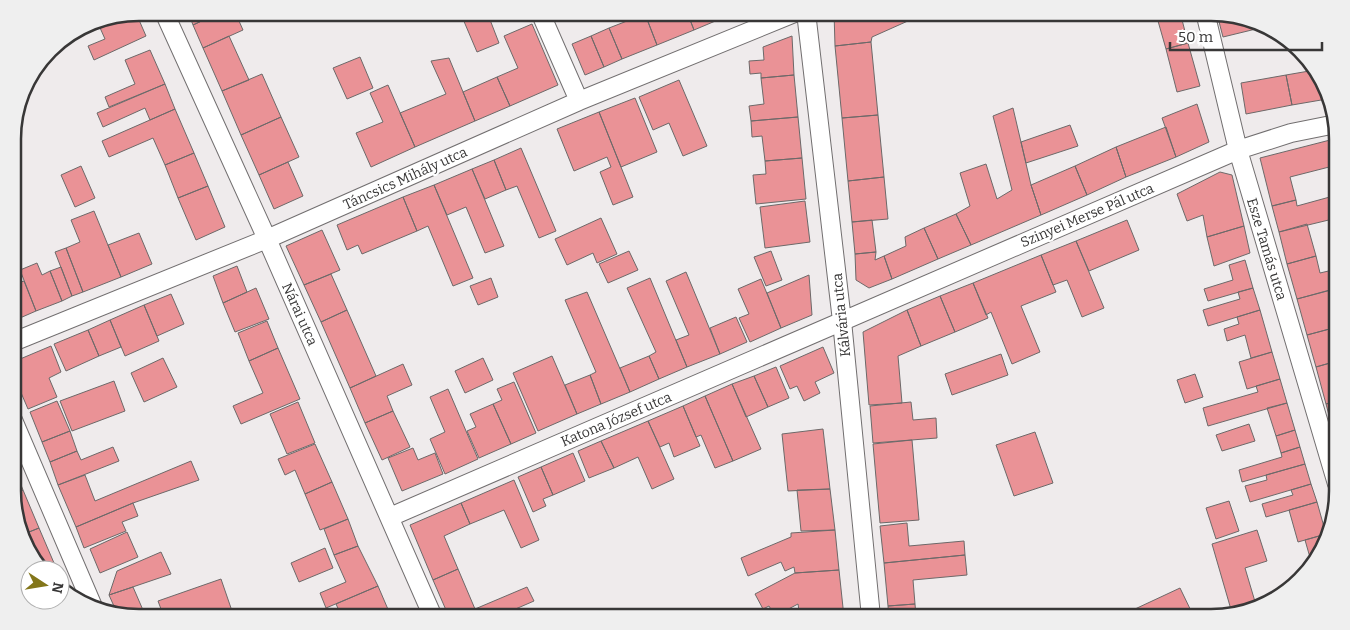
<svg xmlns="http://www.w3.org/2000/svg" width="1350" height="630" font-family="Bitter,serif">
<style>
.building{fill:#ea9296;stroke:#6d6969}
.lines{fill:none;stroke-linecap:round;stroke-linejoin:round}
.minor-casing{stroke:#726f70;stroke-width:20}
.minor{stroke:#fff;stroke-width:18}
.labels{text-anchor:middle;stroke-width:4.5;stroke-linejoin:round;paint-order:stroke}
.street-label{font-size:14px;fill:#383737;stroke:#fff}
.rim{fill:none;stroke:#383737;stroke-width:2.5}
</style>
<rect width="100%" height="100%" fill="#efebec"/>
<!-- building -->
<path class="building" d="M188,12H221L193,25Z
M221,12H235L243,30L203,48L193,25Z
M460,12H487L499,43L477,52Z
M648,12H687L694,30L657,45L645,14Z
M687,12H731L732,14L694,30Z
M834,12H928L872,37L871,42L835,46Z
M1160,12H1180L1188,43L1166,49L1156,14Z
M136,13L146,36L94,60L88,46L105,39L97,21Z
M645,14L657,45L622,59L609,28Z
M1217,14L1258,22L1260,28L1223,37Z
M532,24L558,85L510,106L497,77L518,68L504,36Z
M609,28L622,59L604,67L591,36Z
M229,36L249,80L222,91L203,48Z
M591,36L604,67L585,75L572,44Z
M792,36L794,75L761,78V73L750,74L749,61L764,60L763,47Z
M871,42L878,115L842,118L835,46Z
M1188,43L1200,86L1177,92L1166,49Z
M150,50L165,84L109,107L105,97L135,84L125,60Z
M360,57L373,88L347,99L333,68Z
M449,58L475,121L415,147L400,113L446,94L431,61Z
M1315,70L1327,99L1292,105L1286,75Z
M262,74L281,117L241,135L222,91Z
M794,75L798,117L751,121L749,106L764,104L761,78Z
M1286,75L1292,105L1246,114L1241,83Z
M497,77L510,106L475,121L463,92Z
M679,80L707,146L683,156L669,123L653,130L639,97Z
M165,84L175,109L150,120L145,108L103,127L97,113Z
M388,85L415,147L371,167L356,133L383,122L370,93Z
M635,98L657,152L621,167L599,112Z
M1197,104L1209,142L1176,157L1162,118Z
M1013,108L1031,185L1041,215L971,245L956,214L970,206L960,173L986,164L997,199L1012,190L993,116Z
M175,109L194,153L165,165L153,138L109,157L102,141Z
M599,112L633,197L613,205L600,172L611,167L607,157L574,171L557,129Z
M878,115L884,177L848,181L842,118Z
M281,117L299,157L259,175L241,135Z
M798,117L802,158L765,161L762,136L752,137L751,121Z
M1070,125L1078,146L1026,163L1021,142Z
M1166,127L1176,157L1126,177L1116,147Z
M1334,139L1337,147V165L1290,177L1296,200L1272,206L1260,158Z
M1116,147L1126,177L1087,195L1075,166Z
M521,148L556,231L539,238L517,186L506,190L494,160Z
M194,153L208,186L178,198L165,165Z
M802,158L806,199L756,204L753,175L766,174L765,161Z
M494,160L506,190L485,199L472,169Z
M288,162L303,196L274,209L259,175Z
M81,166L95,198L75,207L61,175Z
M1075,166L1087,195L1041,215L1031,185Z
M472,169L504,246L485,253L466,207L447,215L434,185Z
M1220,172L1232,175L1244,226L1207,237L1203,215L1187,221L1177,194Z
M884,177L888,219L852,222L848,181Z
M434,185L473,278L453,286L428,226L417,231L403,197Z
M208,186L225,227L196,240L178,198Z
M1337,195V218L1279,232L1272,206L1296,200L1297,206Z
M403,197L417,231L362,254L358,245L347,250L337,225Z
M805,201L810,242L765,248L760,207Z
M94,211L121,277L83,292L66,248L80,242L71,220Z
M956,214L971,245L938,259L924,228Z
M601,218L617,254L597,263L593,253L567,265L555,239Z
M872,220L876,252L855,254L852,222Z
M1127,220L1139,250L1089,271L1076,241Z
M1307,224L1316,256L1287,264L1279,232Z
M1244,226L1250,253L1214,266L1207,237Z
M924,228L938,259L892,279L884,256L906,246L905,237Z
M322,230L340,270L304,285L286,246Z
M139,233L152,264L121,277L108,245Z
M1076,241L1104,308L1082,317L1067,280L1053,285L1041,255Z
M66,248L83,292L72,296L55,252Z
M629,251L638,270L608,283L599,264Z
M771,251L782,280L766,286L754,257Z
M876,252L875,260L884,256L892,279L869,288L856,280L855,254Z
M1041,255L1056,292L1021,306L1040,352L1012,364L991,312L986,315L973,283Z
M1316,256L1320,273L1337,269V288L1297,299L1287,264Z
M1245,260L1253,288L1208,301L1204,289L1233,280L1229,265Z
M37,263L42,275L50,271L62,301L36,311L20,270Z
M237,266L247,292L223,303L213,276Z
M61,267L72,296L62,301L50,271Z
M686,272L720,354L687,367L676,340L689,335L666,281Z
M331,274L347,310L321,322L304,285Z
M809,275L812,315L781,328L767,293Z
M491,278L498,297L478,305L470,286Z
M650,278L687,367L659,379L649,356L656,352L627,288Z
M761,279L781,328L750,342L739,318L749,314L738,289Z
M24,281L36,311L13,321V285Z
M973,283L988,318L955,332L940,296Z
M256,288L269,319L235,332L223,303Z
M1253,288L1260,310L1208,326L1203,310L1240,299L1238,292Z
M1335,289L1337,296V327L1307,335L1297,299Z
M587,292L630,392L601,404L590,375L596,372L565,300Z
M171,294L184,324L157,336L144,305Z
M940,296L955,332L921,346L907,310Z
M144,305L159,341L125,356L110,320Z
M347,310L376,376L350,388L321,322Z
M907,310L921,346L898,356L902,403L869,405L863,332Z
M1260,310L1272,352L1251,358L1245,335L1227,341L1224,329L1239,324L1237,317Z
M736,317L747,342L720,354L710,328Z
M110,320L121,347L99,356L88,330Z
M267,321L278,348L249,361L238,333Z
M1337,327V361L1316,367L1307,335Z
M88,330L99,356L66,371L54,344Z
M51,346L61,372L49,378L57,397L28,409L13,374V362Z
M823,347L834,373L815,382L820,393L804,401L797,386L790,389L780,366Z
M278,348L300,399L241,424L233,406L263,393L249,361Z
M1272,352L1280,379L1247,389L1239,362Z
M1001,354L1008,375L952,395L945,374Z
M552,356L577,414L538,431L513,373Z
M649,356L659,379L630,392L620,368Z
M163,358L177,387L144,402L131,373Z
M483,358L493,380L465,393L455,371Z
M1337,361V401L1326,404L1316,367Z
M403,364L412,385L387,396L393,411L365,423L350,388Z
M776,367L789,398L768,407L754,376Z
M1195,374L1203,397L1185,403L1177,380Z
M590,375L601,404L577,414L565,385Z
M754,376L768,407L746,417L732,384Z
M1280,379L1287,403L1208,426L1203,408L1258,392L1256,386Z
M114,381L125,411L72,431L60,401Z
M514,382L536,433L511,444L493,404L502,400L497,389Z
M732,384L761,449L733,461L705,396Z
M448,389L478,459L445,474L430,439L445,432L430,397Z
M705,396L733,461L715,468L701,435L696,437L683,406Z
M57,401L70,431L42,442L30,412Z
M1337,401V434H1334L1326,404Z
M298,402L315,443L287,454L270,414Z
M911,402L913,420L936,418L937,438L873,443L870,406Z
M1287,403L1295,430L1276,436L1267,408Z
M493,404L511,444L479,458L467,431L476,427L470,414Z
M683,406L700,446L674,457L669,443L660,447L648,421Z
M393,411L410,447L382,460L365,423Z
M648,421L674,479L652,489L638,457L614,468L601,441Z
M1249,424L1255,441L1222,451L1216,435Z
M823,429L830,489L788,491L782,434Z
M1295,430L1300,447L1281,453L1276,436Z
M70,431L77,451L50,462L42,442Z
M1035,432L1053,483L1014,496L996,445Z
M912,440L919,520L880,523L873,444Z
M601,441L614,468L589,478L578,451Z
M315,444L332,482L305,494L295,470L285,475L278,459Z
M113,447L119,461L58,485L50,462L77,451L81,460Z
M1300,447L1305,464L1242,482L1239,470L1282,457L1281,453Z
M413,448L418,460L435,453L443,474L402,491L388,458Z
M573,453L585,481L553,495L541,467Z
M191,461L199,480L133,503L76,527L58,485L85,475L95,501Z
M1305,464L1311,484L1250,502L1245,486L1267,480L1266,475Z
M14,467L23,490L14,494Z
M541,467L553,495L543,499L546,506L533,512L518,477Z
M514,480L539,540L521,548L504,510L470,524L461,503Z
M332,482L348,519L320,530L305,494Z
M1311,484L1317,502L1266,517L1262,504L1293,495L1291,490Z
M830,489L835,530L801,531L797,490Z
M23,490L39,528L24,534L14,508V494Z
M1229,501L1239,531L1216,539L1206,508Z
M1317,502L1326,534L1298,542L1289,510Z
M133,503L138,516L122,522L126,531L84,548L76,527Z
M461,503L470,524L444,536L458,569L433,580L410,525Z
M348,519L358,546L334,555L324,529Z
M907,523L909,546L964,541L965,555L884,563L880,526Z
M39,528L57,570H41L38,568L24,534Z
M835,530L839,570L795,573L794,567L785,571L781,562L748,576L741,558L791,537V533Z
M1257,530L1267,561L1245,568L1256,605L1232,613L1212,544Z
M127,532L138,557L100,573L90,549Z
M1326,534L1328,540L1311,561L1305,540Z
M358,546L378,586L326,608L320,593L346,582L334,555Z
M325,548L333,568L299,582L291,563Z
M161,552L171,574L109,595L117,571Z
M965,555L967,575L913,580L915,604L888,606L884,563Z
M458,569L475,609L527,587L534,601L497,617H449L433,580Z
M839,570L844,617H800L798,604L775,616L769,606L763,609L755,594L795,573Z
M221,579L232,611L213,617H164L158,601Z
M378,586L390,614L383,617H342L336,604Z
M133,587L146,617L139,618L117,613L109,595Z
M1180,588L1194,617H1138L1135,609Z
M915,604L916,617H889L888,606Z"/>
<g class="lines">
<!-- minor casing -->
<g class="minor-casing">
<path id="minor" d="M164,12L267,239L433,617
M540,12L579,101
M806,12L842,321L871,617
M1205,12L1238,150L1337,484
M13,342L267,239L579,101L797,12
M13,420L94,609
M390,517L1238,150L1291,133L1336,124"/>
</g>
<!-- minor -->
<use href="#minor" class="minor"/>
</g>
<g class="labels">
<!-- street labels -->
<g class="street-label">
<text transform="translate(405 178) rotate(-24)" y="5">Táncsics Mihály utca</text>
<text transform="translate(1087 215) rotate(-23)" y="5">Szinyei Merse Pál utca</text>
<text transform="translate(1267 249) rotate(73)" y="5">Esze Tamás utca</text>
<text transform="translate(300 314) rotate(66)" y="5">Nárai utca</text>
<text transform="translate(841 315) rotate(-96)" y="5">Kálvária utca</text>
<text transform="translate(616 419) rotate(-23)" y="5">Katona József utca</text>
</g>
</g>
<!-- crop -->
<path d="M0 0H1350V630H0ZM139 21H1211A118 118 0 0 1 1329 139V491A118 118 0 0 1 1211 609H139A118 118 0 0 1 21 491V139A118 118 0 0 1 139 21Z" fill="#efefef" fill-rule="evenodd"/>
<path class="rim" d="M139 21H1211A118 118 0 0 1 1329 139V491A118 118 0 0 1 1211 609H139A118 118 0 0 1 21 491V139A118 118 0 0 1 139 21Z"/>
<!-- north arrow -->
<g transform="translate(45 585) rotate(102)"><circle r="24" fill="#ffffff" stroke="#afafaf"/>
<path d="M0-4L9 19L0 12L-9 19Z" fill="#83761a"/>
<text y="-8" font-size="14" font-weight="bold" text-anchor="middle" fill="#383737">N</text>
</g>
<!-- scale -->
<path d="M1170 42v8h152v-8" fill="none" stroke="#383737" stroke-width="2.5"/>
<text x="1178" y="42" font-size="15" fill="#383737" stroke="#ffffff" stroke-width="4" paint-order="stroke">50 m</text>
</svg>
